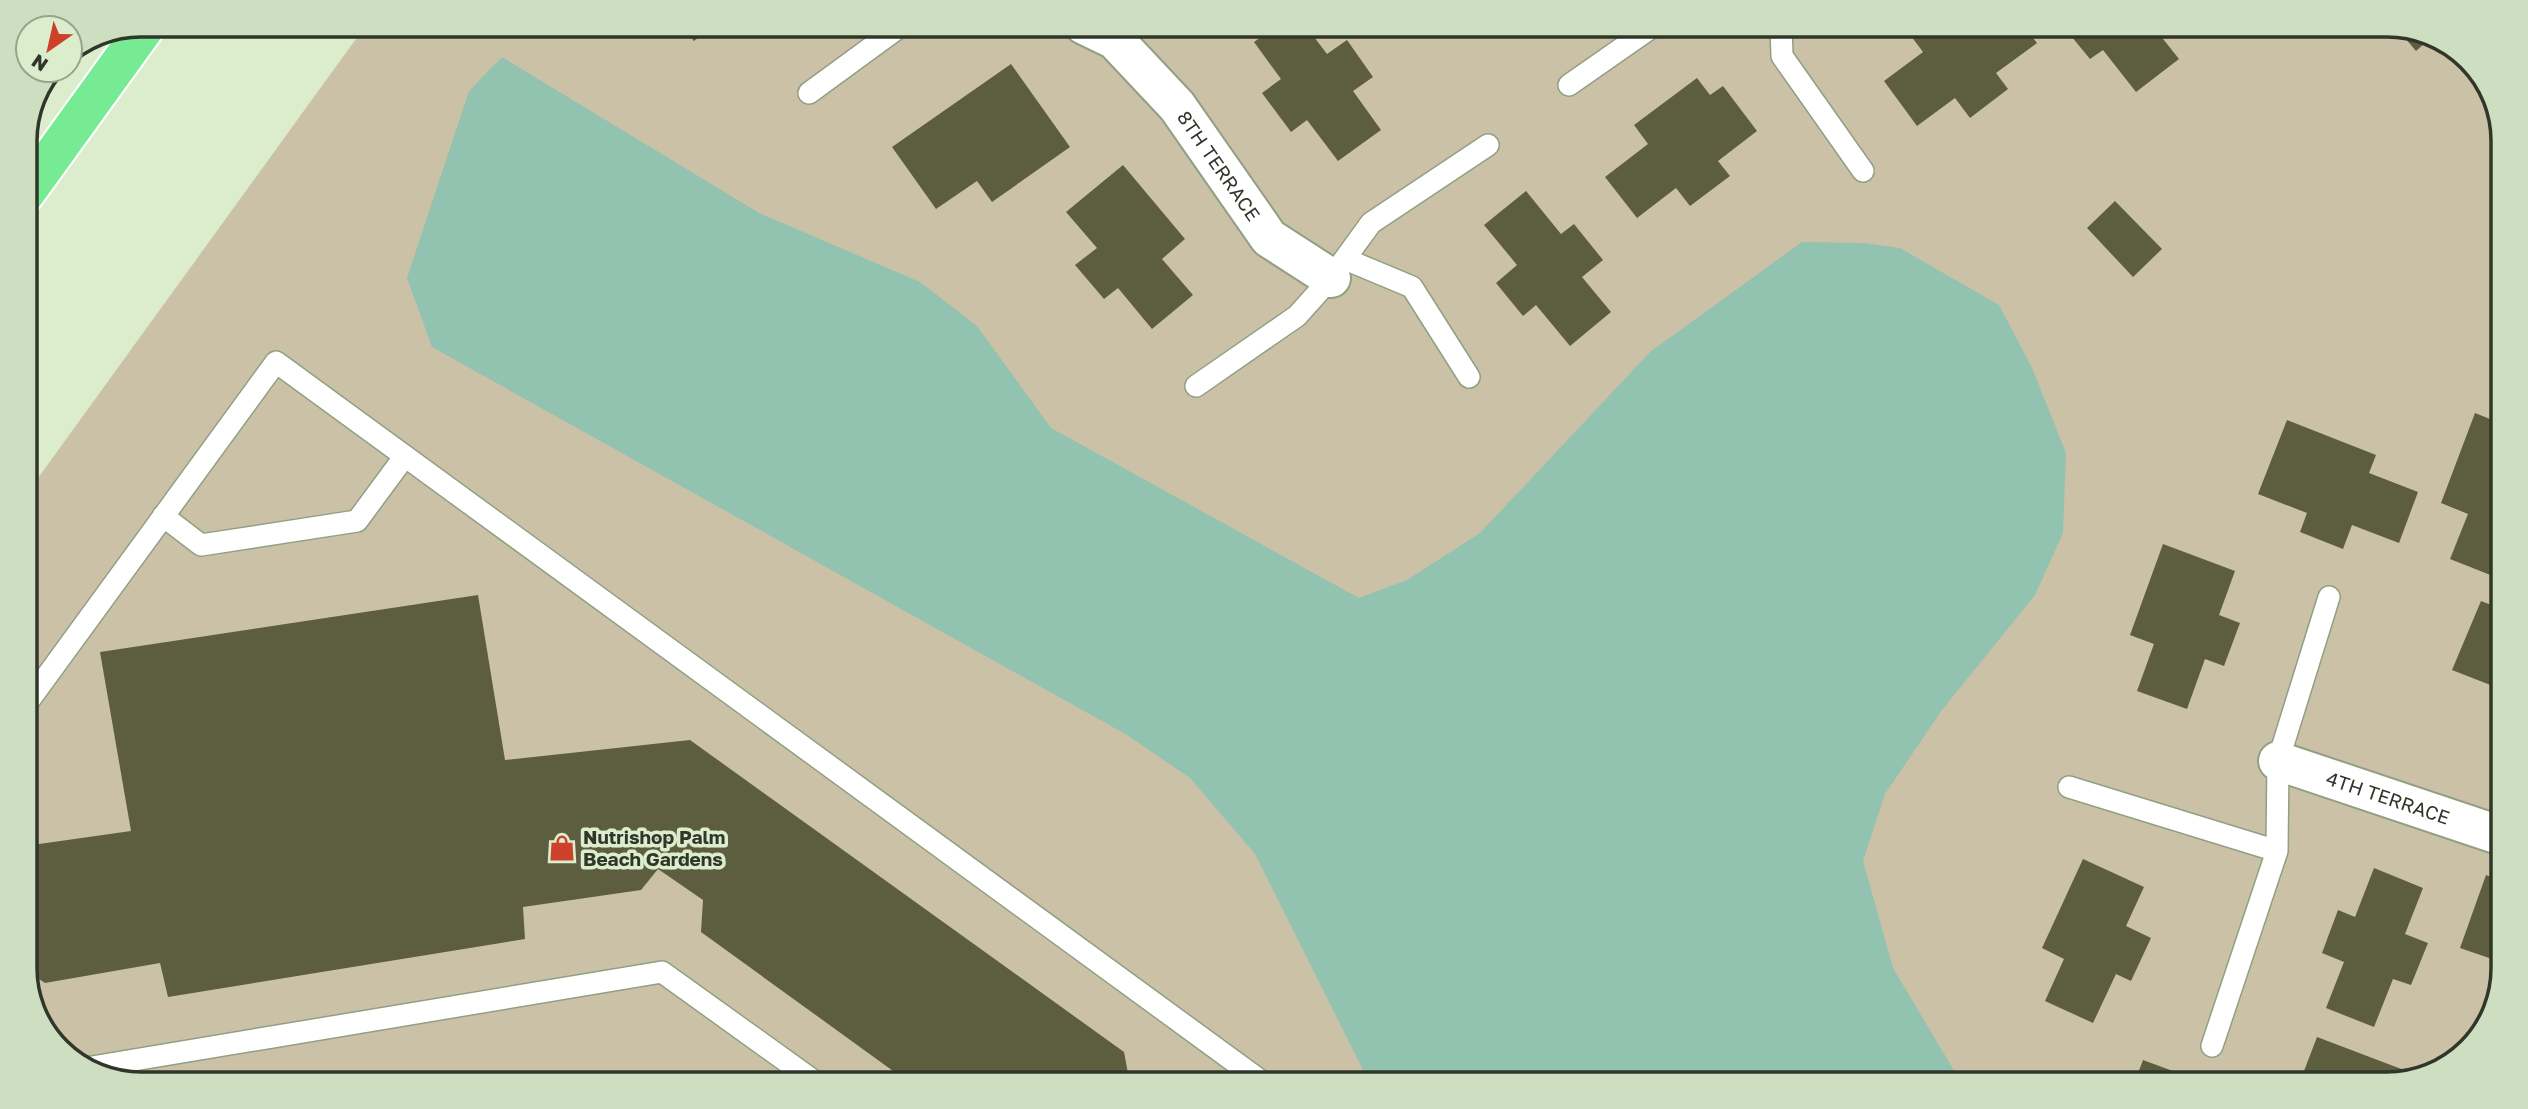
<svg xmlns="http://www.w3.org/2000/svg" width="2528" height="1109" font-family="'Golos Text',sans-serif">
<style>
.green{fill:#cbc1a7}
.water{fill:#92c2b0}
.building{fill:#5d5e40}
.lines{fill:none;stroke-linecap:round;stroke-linejoin:round}
.lane-casing{stroke:#91a083;stroke-width:24}
.street-casing{stroke:#91a083;stroke-width:42}
.highway-casing{stroke:#fff;stroke-width:42}
.lane{stroke:#fff;stroke-width:21}
.street{stroke:#fff;stroke-width:38}
.highway{stroke:#77eb94;stroke-width:38}
.labels{text-anchor:middle;stroke-width:7;stroke-linejoin:round;paint-order:stroke}
.street-label{font-size:19px;fill:#30362a;stroke:#dcedcd}
.poi-label{font-size:19px;font-weight:bold;fill:#30362a;stroke:#dcedcd;text-anchor:start}
.rim{fill:none;stroke:#30362a;stroke-width:3.5}
</style>
<rect width="100%" height="100%" fill="#dcedcd"/>
<!-- green -->
<path class="green" d="M366,25H2388L2432,33L2484,76L2503,133L2495,1013L2452,1065L2388,1084H140L96,1076L44,1033L25,977V496Z"/>
<!-- water -->
<path class="water" d="M502,57L759,213L920,282L977,326L1051,428L1359,598L1407,580L1480,533L1650,352L1802,242L1863,243L1900,248L1999,305L2032,368L2066,453L2063,533L2035,595L1942,710L1885,794L1863,861L1893,968L1962,1084H1370L1255,854L1190,778L1127,735L432,347L407,278L469,91Z"/>
<!-- building -->
<path class="building" d="M681,25H714L694,41Z
M1278,25H1305L1327,54L1347,40L1373,77L1353,91L1381,130L1338,161L1307,120L1291,132L1262,93L1281,79L1254,42Z
M1927,25H2023L2037,43L1996,73L2008,89L1970,118L1955,98L1917,126L1884,81L1923,52L1911,36Z
M2062,25H2152L2179,59L2136,92L2103,50L2090,59Z
M2395,26L2432,33L2434,35L2416,51Z
M1011,64L1070,147L992,202L977,181L936,209L892,147Z
M1697,78L1710,95L1723,86L1757,131L1718,161L1730,176L1690,206L1676,188L1637,218L1605,177L1648,144L1634,125Z
M1123,165L1185,239L1162,259L1193,295L1152,329L1118,288L1104,299L1075,265L1097,248L1066,212Z
M1526,191L1561,234L1574,224L1603,260L1582,277L1611,312L1570,346L1536,305L1523,316L1496,283L1517,265L1484,225Z
M2115,201L2162,249L2133,277L2087,228Z
M2475,413L2500,423L2498,578L2450,559L2468,514L2441,503Z
M2287,420L2376,455L2369,473L2418,492L2399,543L2352,525L2343,549L2300,532L2307,513L2258,494Z
M2163,544L2235,571L2219,615L2240,623L2224,666L2205,659L2187,709L2137,691L2154,644L2130,635Z
M478,595L505,760L690,740L1124,1052L1130,1084H911L701,932L703,900L658,869L641,890L523,907L525,939L168,997L160,963L45,983L25,970V846L131,831L100,652Z
M2481,601L2499,608L2498,688L2452,670Z
M2083,859L2144,887L2126,926L2151,938L2131,981L2116,974L2093,1023L2045,1001L2064,959L2042,948Z
M2374,868L2423,888L2405,934L2428,943L2411,985L2393,979L2374,1027L2326,1008L2344,962L2322,953L2338,910L2355,917Z
M2486,875L2496,879L2495,960L2460,948Z
M2317,1037L2404,1070L2400,1081L2388,1084H2299Z
M2143,1060L2208,1084H2105L2109,1075L2134,1084Z"/>
<g class="lines">
<!-- lane casing -->
<g class="lane-casing">
<path id="lane" d="M1781,25L1782,56L1863,171
M1569,85L1655,25
M809,93L902,25
M1345,259L1412,287L1469,377
M1196,386L1297,316L1331,278L1371,223L1488,145
M163,516L201,545L357,521L405,456
M25,706L276,362L1265,1084
M2069,787L2277,851
M2212,1046L2277,851L2278,761L2329,597
M86,1068L662,972L818,1084"/>
</g>
<!-- street casing -->
<g class="street-casing">
<g id="street">
<path id="s1" d="M1084,25L1115,40L1177,106L1269,238L1331,278"/>
<path id="s2" d="M2278,761L2496,834"/>
</g>
</g>
<!-- highway casing -->
<g class="highway-casing">
<path id="highway" d="M25,194L147,25"/>
</g>
<!-- lane -->
<use href="#lane" class="lane"/>
<!-- street -->
<use href="#street" class="street"/>
<!-- highway -->
<use href="#highway" class="highway"/>
</g>
<!-- icons -->
<defs>
<g id="shop-bare" transform="scale(2.1)"><path d="M-5-2.5h2.3a2.7 3.5 0 0 1 5.4 0H5L5.5 6h-11ZM-1.5-2.5h3a1.5 2.3 0 0 0-3 0Z" fill="#cd412b" stroke="#dcedcd" stroke-width="2.5" paint-order="stroke"/></g>
</defs>
<g fill-rule="evenodd">
<use href="#shop-bare" x="562" y="848"/>
</g>
<g class="labels">
<!-- street labels -->
<g class="street-label">
<text dy="7" stroke="none"><textPath href="#s1" startOffset="198">8TH TERRACE</textPath></text>
<text dy="7" stroke="none"><textPath href="#s2" startOffset="116">4TH TERRACE</textPath></text>
</g>
<!-- poi labels -->
<g class="poi-label">
<text x="583" y="844">Nutrishop Palm<tspan x="583" dy="22">Beach Gardens</tspan></text>
</g>
</g>
<!-- crop -->
<path d="M0 0H2528V1109H0ZM141 37H2387A104 104 0 0 1 2491 141V968A104 104 0 0 1 2387 1072H141A104 104 0 0 1 37 968V141A104 104 0 0 1 141 37Z" fill="#cedec0" fill-rule="evenodd"/>
<path class="rim" d="M141 37H2387A104 104 0 0 1 2491 141V968A104 104 0 0 1 2387 1072H141A104 104 0 0 1 37 968V141A104 104 0 0 1 141 37Z"/>
<!-- north arrow -->
<g transform="translate(49 49) rotate(214)"><circle r="33" fill="#dcedcd" stroke="#97a48c" stroke-width="2"/>
<path d="M0-5L12 26L0 18L-12 26Z" fill="#cd412b"/>
<text y="-10" font-size="19" font-weight="bold" text-anchor="middle" fill="#30362a">N</text>
</g>
</svg>
